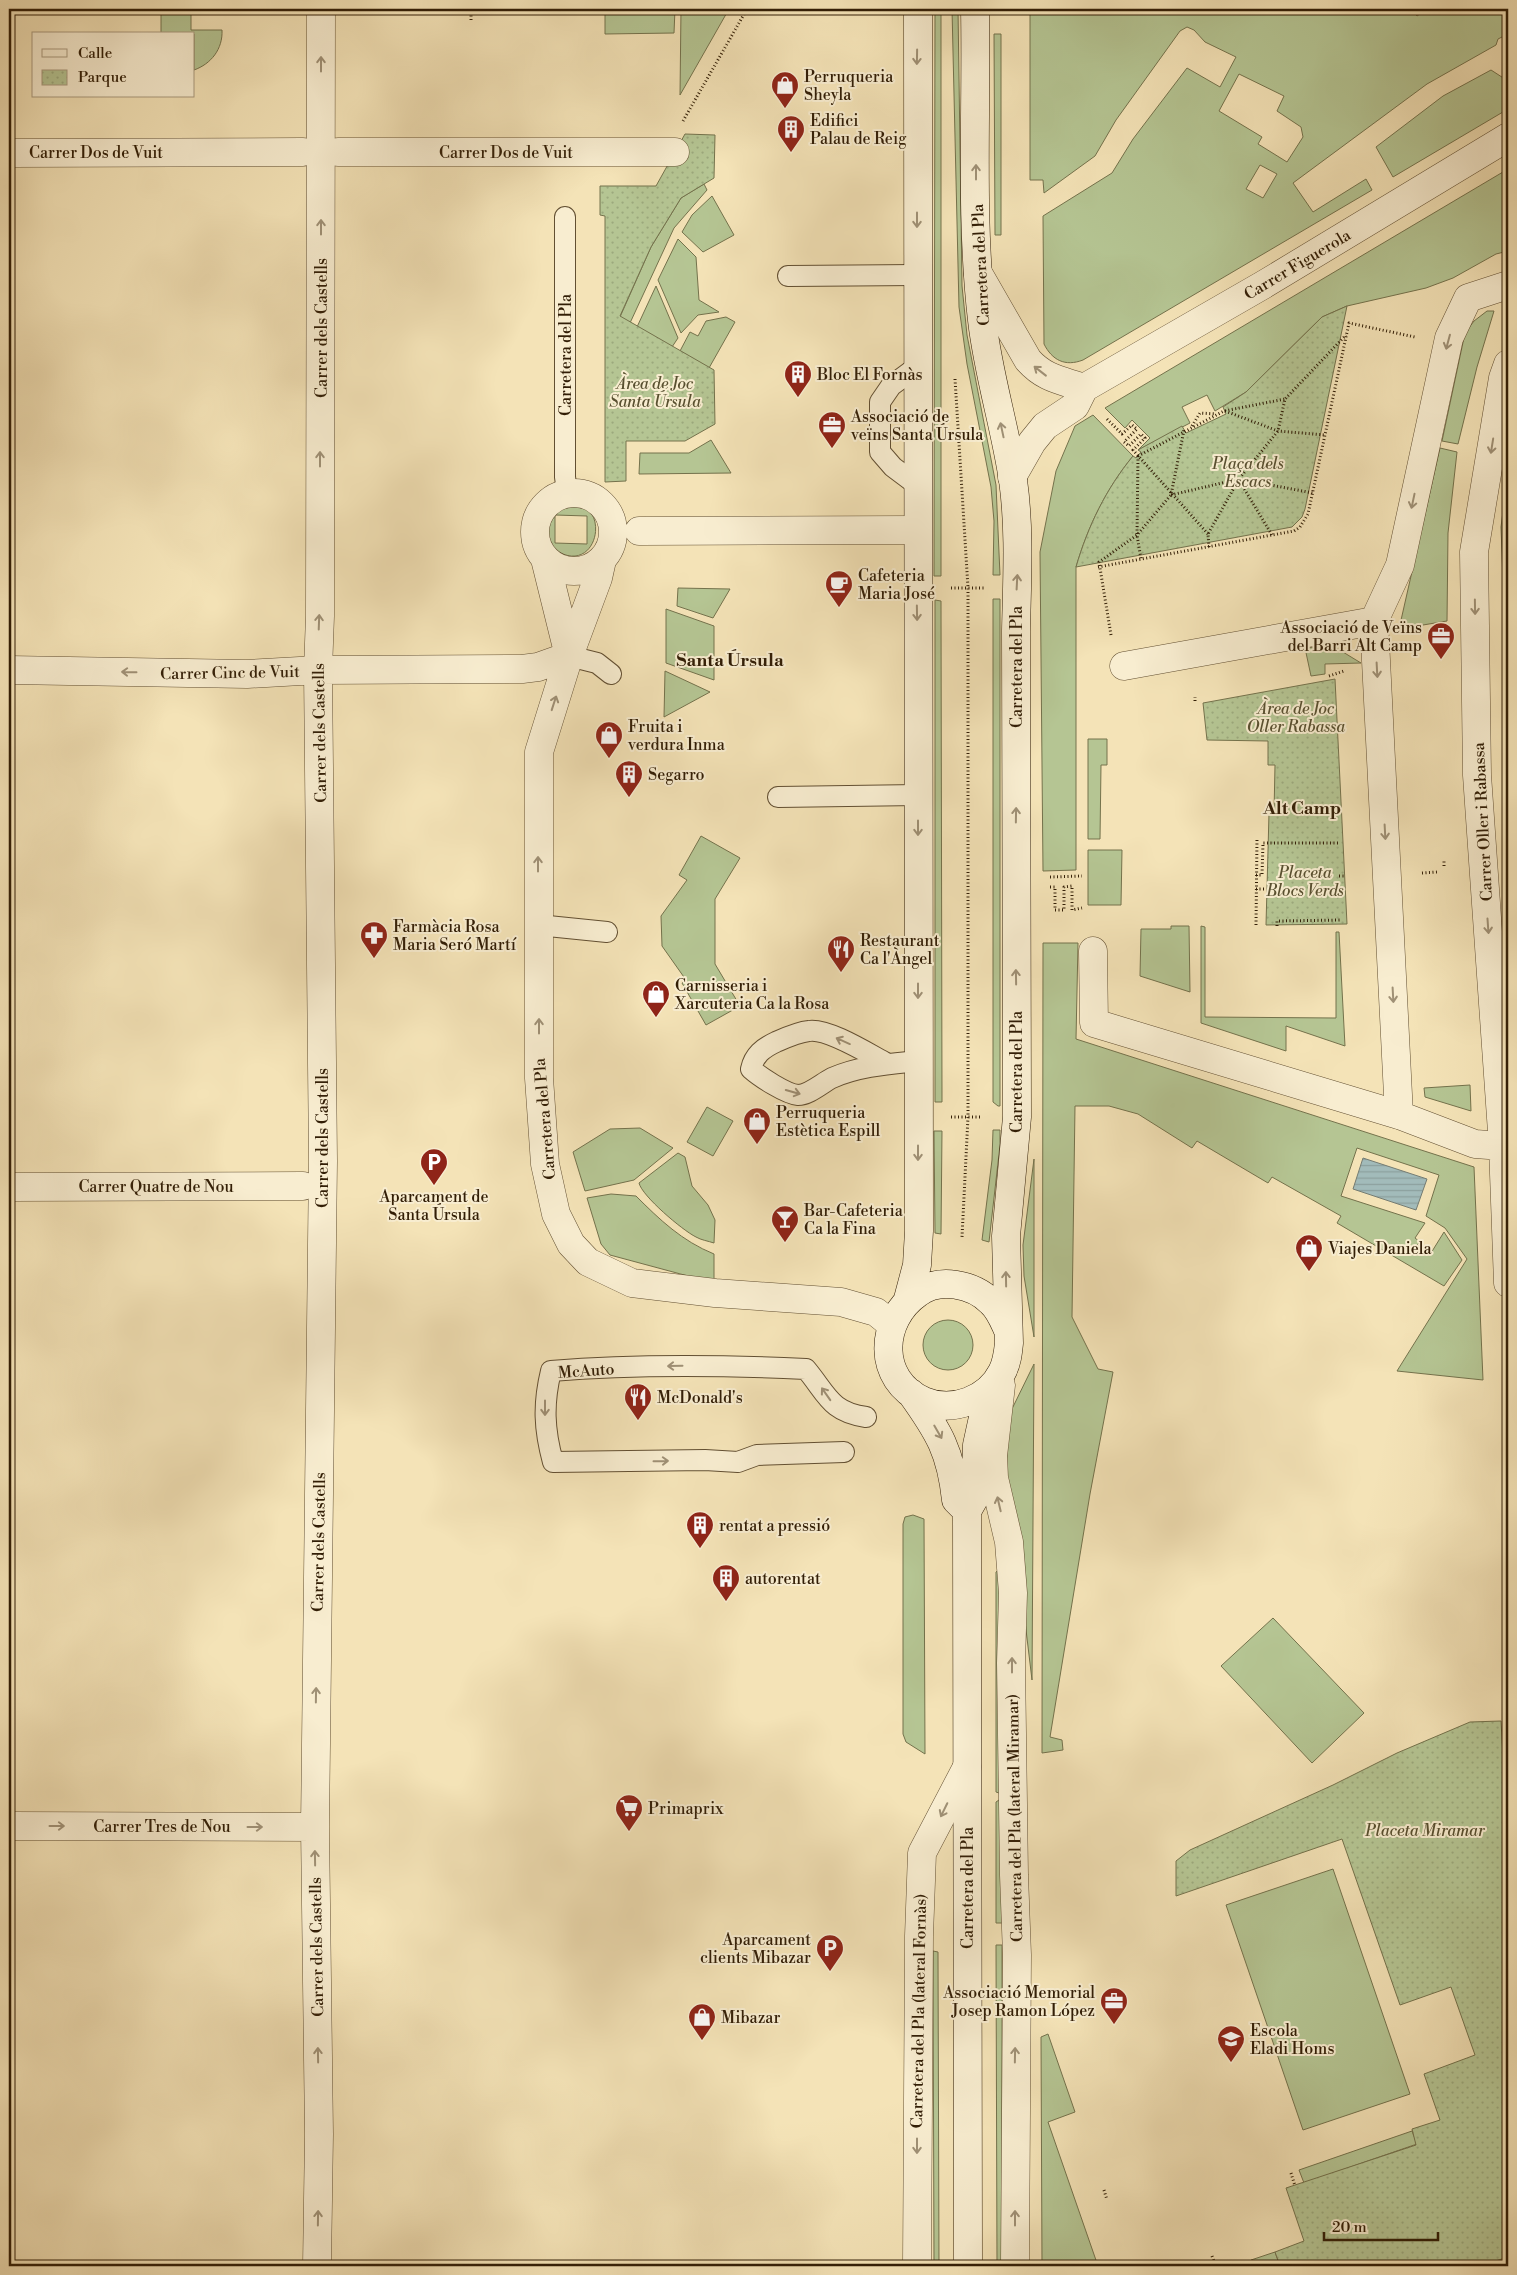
<svg xmlns="http://www.w3.org/2000/svg" width="1517" height="2275" font-family="'Libre Bodoni',serif">
<style>
.green{fill:#b5c593;stroke:#74724c;fill-rule:evenodd}
.forest{fill:url(#forest-firs);stroke:#74724c}
.park{fill:url(#park-dots);stroke:#74724c}
.water{fill:url(#water-rules);stroke:#757c72}
.lines{fill:none;stroke-linecap:round;stroke-linejoin:round}
.service-casing{stroke:#624f32;stroke-width:22}
.pedestrian-casing{stroke:#624f32;stroke-width:29}
.minor-casing{stroke:#624f32;stroke-width:29}
.secondary-casing{stroke:#321e06;stroke-width:29}
.path{stroke:#321e06;stroke-width:3;stroke-dasharray:1 2.5;stroke-linecap:butt}
.service{stroke:#f8edd0;stroke-width:20}
.pedestrian{stroke:#f8edd0;stroke-width:28}
.minor{stroke:#f8edd0;stroke-width:28}
.secondary{stroke:#f8edd0;stroke-width:28}
.oneway{stroke:#9f9075}
.labels{text-anchor:middle;stroke-width:4;stroke-linejoin:round;paint-order:stroke}
.poi-label{font-size:16px;fill:#321e06;stroke:#f8edd0;text-anchor:start}
.street-label{font-size:16px;fill:#321e06;stroke:#f8edd0}
.park-label{font-size:16px;font-style:italic;fill:#595030;stroke:#f8edd0}
.neighbourhood-label{font-size:18px;font-weight:bold;fill:#321e06;stroke:#f8edd0}
</style>
<defs>
<pattern id="forest-firs" width="22" height="20" patternUnits="userSpaceOnUse" patternTransform="scale(1.25)"><rect width="22" height="20" fill="#b5c593"/><path d="M5 1l3.5 6h-7zM16 11l3.5 6h-7z" fill="#9ca97d"/></pattern>
<pattern id="park-dots" width="8" height="8" patternUnits="userSpaceOnUse" patternTransform="scale(1.25)"><rect width="8" height="8" fill="#b5c593"/><path d="M2 2h.1M6 6h.1" fill="none" stroke="#9ca97d" stroke-width="1.8" stroke-linecap="round"/></pattern>
<pattern id="water-rules" width="6" height="5" patternUnits="userSpaceOnUse" patternTransform="scale(1.25)"><rect width="6" height="5" fill="#a2bbba"/><path d="M0 2.5h6" fill="none" stroke="#8ca09e"/></pattern>
</defs>
<rect width="100%" height="100%" fill="#f4e3b7"/>
<filter id="stains"><feTurbulence type="fractalNoise" baseFrequency=".004" numOctaves="4"/><feColorMatrix values="0 0 0 0 .2 0 0 0 0 .09 0 0 0 0 .02 0 0 0 .5 -.17"/></filter>
<radialGradient id="worn" r=".72"><stop offset=".6" stop-color="#630" stop-opacity="0"/><stop offset="1" stop-color="#630" stop-opacity=".3"/></radialGradient>
<!-- green -->
<path class="green" d="M161,9H191V30H222C223,49 211,64 194,70V34H161Z
M605,9H675L674,33L605,34Z
M681,9H729L680,95Z
M935,9H941V576H934Z
M952,9H958L962,286L967,335L996,485L1000,575H993L994,521L991,487L967,364L959,307Z
M1030,9H1233L1249,13L1251,9H1411L1417,16L1427,9H1508V34L1498,39L1496,45L1427,84L1293,183L1313,212L1366,179L1372,190L1083,360C1065,367 1052,360 1044,344L1043,216L1112,173L1133,139L1187,68L1220,87L1236,57L1205,42L1194,30L1187,27L1180,31L1116,120L1095,156L1044,193L1043,180H1030ZM1239,74L1284,96L1277,111L1301,127L1303,137L1287,162L1258,144L1262,137L1219,111ZM1260,165L1277,174L1263,198L1246,189Z
M994,34H1001V235H995Z
M1491,70L1508,81V109L1393,177L1376,147L1443,96Z
M1508,169V251L1496,254L1453,278L1426,288L1347,306L1322,317L1246,392L1215,411L1207,395L1182,407L1190,423L1138,450L1150,438L1132,420L1125,428L1105,408Z
M704,184L707,190L674,228L630,323L620,317L651,247L681,198Z
M712,196L734,235L703,252L682,232L692,215Z
M678,239L696,257L699,300L719,312L698,315L681,333L658,280Z
M656,286L678,338L672,347L637,327Z
M1487,311H1494L1477,367L1458,444L1442,441L1465,333L1474,321Z
M726,317L735,322L709,368L680,351L690,332L698,336L706,321Z
M1093,415L1133,456C1106,489 1088,526 1076,567V870L1043,871L1040,552L1056,471L1075,426Z
M711,440L731,473L639,474L640,453H689Z
M1440,448L1457,452L1448,533L1447,621L1399,629Z
M568,503C614,500 598,580 554,549C539,532 548,511 568,503ZM555,515L587,516V544L555,543Z
M678,588L730,589L713,618L677,606Z
M993,599H1000V1106H998L993,1102Z
M935,600L941,601L942,1102H935Z
M666,609L714,626V680L666,663Z
M1321,647L1338,649L1361,663L1325,664V674L1311,676L1305,648Z
M665,671L710,692L664,717Z
M1088,739H1107V765H1101L1100,839H1088Z
M701,836L740,858L715,899V964L740,1006L706,1025L682,983L686,980L662,946L661,916L687,880L679,875Z
M1088,850H1122L1121,905H1088Z
M1171,926H1189L1190,992L1140,976L1141,929H1171Z
M1201,926L1205,927V1017L1336,1018V932H1339L1345,1046L1286,1026V1051L1201,1023Z
M1043,943H1078L1076,1039L1474,1167L1483,1380L1397,1371L1467,1259L1445,1228L1426,1216L1439,1175L1357,1148L1341,1196L1425,1223L1415,1238L1420,1242L1417,1245L1431,1253L1444,1232L1462,1260L1444,1286L1337,1223L1341,1216L1272,1177L1268,1183L1197,1141L1192,1148L1138,1114L1109,1106H1075L1072,1317L1098,1369L1113,1372L1090,1494L1050,1737L1062,1740L1063,1750L1042,1753Z
M1470,1085L1471,1111L1425,1097L1424,1088Z
M707,1107L733,1121L713,1156L687,1142Z
M640,1128L673,1148L634,1180L585,1191L573,1152L610,1129Z
M993,1130H1000V1145L989,1242L982,1240L992,1160Z
M934,1131H942L941,1234L935,1233Z
M678,1153L685,1157L692,1186L708,1205L715,1220L714,1243C708,1241 701,1240 696,1237C682,1230 642,1196 639,1183Z
M1034,1159V1337L1024,1276L1023,1245Z
M611,1194L636,1196C660,1220 682,1241 714,1254V1283L610,1255L601,1244L587,1198Z
M923 1345a25 25 0 1 1 50 0a25 25 0 1 1-50 0Z
M1034,1364L1032,1680L1024,1613L1004,1491L1010,1413Z
M913,1515L924,1519L925,1754L906,1742L903,1734V1524L905,1517Z
M1000,1569L1001,1792L999,1793L996,1792V1572Z
M1273,1618L1364,1713L1312,1763L1221,1666Z
M999,1800L1001,1805L1002,1923H996V1802Z
M1333,1869L1410,2094L1303,2130L1226,1905Z
M996,1945H1002V2266H997Z
M933,1951L938,1952L939,2266H934Z
M1048,2034L1075,2112L1048,2122L1098,2266H1042L1041,2037Z
M1412,2131L1417,2144L1304,2183L1299,2170Z
M1275,2252L1280,2266H1253L1251,2260Z"/>
<!-- forest -->
<path class="forest" d="M1508,473V715L1501,527Z"/>
<!-- park -->
<path class="park" d="M685,134L715,135L714,178L681,198L651,247L620,316L714,370L715,424L685,441H626V481L605,482V216L600,215V186H656Z
M1347,306L1305,509L1302,517L1292,527L1076,567C1088,526 1106,489 1133,456L1136,458L1141,452L1138,450L1182,426L1186,433L1226,414L1223,407L1246,392L1322,317Z
M1335,679L1347,924L1266,925L1269,813H1274L1275,765H1268V741L1207,740L1203,703Z
M1501,1721L1508,1845V2257L1480,2266H1280L1275,2252L1304,2241L1286,2188L1416,2145L1412,2129L1440,2120L1424,2074L1475,2055L1451,1987L1400,2005L1342,1839L1176,1896V1861L1190,1850L1333,1785L1397,1753L1470,1722Z"/>
<!-- water -->
<path class="water" d="M1363,1158L1427,1179L1416,1210L1353,1189Z"/>
<g class="lines">
<!-- service casing -->
<g class="service-casing">
<path id="service" d="M565,217V477L567,492
M788,276L917,275
M917,485L893,467L880,452V402L891,386L918,366
M569,656L597,663L611,674
M778,797L918,795
M538,925L607,932
M886,1063C869,1054 828,1028 809,1031C798,1032 785,1038 776,1042C763,1048 754,1055 751,1069C760,1077 786,1094 798,1095C809,1095 822,1083 832,1078C859,1066 890,1064 918,1061
M844,1452L757,1455L738,1462L705,1460L553,1462C544,1429 543,1404 551,1371C635,1364 721,1365 806,1369C827,1394 830,1412 866,1417"/>
</g>
<!-- pedestrian casing -->
<g class="pedestrian-casing">
<path id="pedestrian" d="M338,152H675
M9,153L303,152
M9,1187L303,1186"/>
</g>
<!-- minor casing -->
<g class="minor-casing">
<path id="minor" d="M978,273L1028,360C1045,379 1061,380 1084,388
M1508,364L1503,378L1474,552L1477,775L1503,1146L1508,1283
M1012,477L1032,442L1045,426L1075,406L1084,388L1263,285L1508,137
M535 532a39 39 0 1 1 78 0a39 39 0 1 1-78 0Z
M639,531L917,530
M545,559L569,656
M602,560L598,578L569,656L539,752V1078L545,1164L556,1214L571,1244L588,1262L632,1283L715,1293L841,1302L876,1312L891,1324
M1124,666L1374,621
M9,670L247,674L318,670L522,669L538,667L569,656
M1093,951L1094,1023L1399,1115L1475,1144L1503,1146
M1399,1115L1374,621L1400,565L1449,338L1468,298L1508,285
M1001,1385L993,1456L994,1478L1009,1542L1013,1593L1011,1663L1014,1875L1017,1955L1015,2266
M9,1826L315,1827
M317,2266L319,2134L315,1827L323,1161L318,670L320,616L321,9
M917,2266L919,1936L922,1853L967,1767"/>
</g>
<!-- secondary casing -->
<g class="secondary-casing">
<path id="secondary" d="M975,9C977,112 970,217 982,320C988,374 1005,426 1013,480C1020,530 1017,580 1016,631L1017,1117L1006,1236L1009,1343C1008,1353 1007,1363 1002,1372C988,1400 952,1413 924,1401C876,1380 879,1320 918,1293C939,1277 973,1284 991,1302C999,1309 1003,1319 1007,1328
M908,1299L917,1265L919,1231L918,9
M911,1393C939,1432 951,1452 956,1500L967,1511
M967,1511L968,2266
M967,1511L975,1497L977,1445L982,1422L993,1385"/>
</g>
<!-- path -->
<path class="path" d="M471,20V9
M683,121L747,9
M955,379L968,588V1117L962,1237
M1225,411L1278,431L1325,435
M1107,419L1122,434L1132,425L1137,429L1124,442L1129,446L1141,434L1145,438L1133,450L1208,534
M1192,426L1200,413L1216,414
M1138,456L1224,411L1285,399
M1138,456L1137,535L1141,559
M1239,480L1272,535
M1171,495L1239,479L1313,493
M1209,547L1208,534L1239,479L1278,431L1285,399L1346,335
M1098,567L1294,531L1300,527L1308,514L1349,323L1415,337
M951,588H984
M1407,633L1423,630
M1111,635L1099,562L1137,535L1171,495L1184,430
M1329,676L1344,671
M1195,701V697
M1444,866V861
M1422,873L1438,872
M1256,875H1262L1263,843H1338
M1339,876H1345
M1050,877L1082,876
M1050,887H1055V910H1064V887L1072,886V910L1082,908
M1256,889H1266
M1256,925L1257,838
M1277,926V921L1342,920
M951,1117H982
M1291,2173L1295,2186
M1104,2190L1107,2200
M1212,2256L1215,2264"/>
<!-- service -->
<use href="#service" class="service"/>
<!-- pedestrian -->
<use href="#pedestrian" class="pedestrian"/>
<!-- minor -->
<use href="#minor" class="minor"/>
<!-- secondary -->
<use href="#secondary" class="secondary"/>
</g>
<!-- one-way arrows -->
<defs><path id="oneway-shaft" d="M-6 0H5M1.5-3L5.5 0L1.5 3" fill="none" stroke-width="1.6" stroke-linecap="round" stroke-linejoin="round" transform="scale(1.25)"/></defs>
<g class="oneway">
<use href="#oneway-shaft" transform="translate(917 57) rotate(91)"/>
<use href="#oneway-shaft" transform="translate(321 64) rotate(-90)"/>
<use href="#oneway-shaft" transform="translate(976 172) rotate(-90)"/>
<use href="#oneway-shaft" transform="translate(917 220) rotate(90)"/>
<use href="#oneway-shaft" transform="translate(321 227) rotate(-90)"/>
<use href="#oneway-shaft" transform="translate(1448 342) rotate(105)"/>
<use href="#oneway-shaft" transform="translate(1040 371) rotate(-142)"/>
<use href="#oneway-shaft" transform="translate(1002 430) rotate(-102)"/>
<use href="#oneway-shaft" transform="translate(1492 446) rotate(99)"/>
<use href="#oneway-shaft" transform="translate(320 459) rotate(-90)"/>
<use href="#oneway-shaft" transform="translate(1413 501) rotate(102)"/>
<use href="#oneway-shaft" transform="translate(1017 582) rotate(-87)"/>
<use href="#oneway-shaft" transform="translate(1475 607) rotate(89)"/>
<use href="#oneway-shaft" transform="translate(917 613) rotate(89)"/>
<use href="#oneway-shaft" transform="translate(319 622) rotate(-88)"/>
<use href="#oneway-shaft" transform="translate(1377 670) rotate(87)"/>
<use href="#oneway-shaft" transform="translate(129 672) rotate(-179)"/>
<use href="#oneway-shaft" transform="translate(554 703) rotate(-72)"/>
<use href="#oneway-shaft" transform="translate(1016 815) rotate(-89)"/>
<use href="#oneway-shaft" transform="translate(918 828) rotate(90)"/>
<use href="#oneway-shaft" transform="translate(1385 832) rotate(87)"/>
<use href="#oneway-shaft" transform="translate(538 864) rotate(-90)"/>
<use href="#oneway-shaft" transform="translate(1488 926) rotate(86)"/>
<use href="#oneway-shaft" transform="translate(1016 977) rotate(-91)"/>
<use href="#oneway-shaft" transform="translate(918 991) rotate(90)"/>
<use href="#oneway-shaft" transform="translate(1393 995) rotate(87)"/>
<use href="#oneway-shaft" transform="translate(539 1026) rotate(-90)"/>
<use href="#oneway-shaft" transform="translate(843 1041) rotate(-156)"/>
<use href="#oneway-shaft" transform="translate(793 1092) rotate(16)"/>
<use href="#oneway-shaft" transform="translate(918 1153) rotate(90)"/>
<use href="#oneway-shaft" transform="translate(1006 1279) rotate(-91)"/>
<use href="#oneway-shaft" transform="translate(675 1366) rotate(179)"/>
<use href="#oneway-shaft" transform="translate(826 1394) rotate(-125)"/>
<use href="#oneway-shaft" transform="translate(545 1408) rotate(90)"/>
<use href="#oneway-shaft" transform="translate(938 1432) rotate(60)"/>
<use href="#oneway-shaft" transform="translate(661 1461) rotate(-1)"/>
<use href="#oneway-shaft" transform="translate(999 1504) rotate(-103)"/>
<use href="#oneway-shaft" transform="translate(1012 1665) rotate(-90)"/>
<use href="#oneway-shaft" transform="translate(316 1695) rotate(-89)"/>
<use href="#oneway-shaft" transform="translate(944 1810) rotate(116)"/>
<use href="#oneway-shaft" transform="translate(57 1826)"/>
<use href="#oneway-shaft" transform="translate(255 1827)"/>
<use href="#oneway-shaft" transform="translate(315 1858) rotate(-91)"/>
<use href="#oneway-shaft" transform="translate(318 2055) rotate(-91)"/>
<use href="#oneway-shaft" transform="translate(1015 2055) rotate(-89)"/>
<use href="#oneway-shaft" transform="translate(917 2146) rotate(90)"/>
<use href="#oneway-shaft" transform="translate(318 2218) rotate(-89)"/>
<use href="#oneway-shaft" transform="translate(1015 2218) rotate(-90)"/>
</g>
<!-- icons -->
<defs>
<g id="shop-pin" transform="scale(1.4375)"><path d="M0 17L-7.5 6A9.5 9.5 0 1 1 7.5 6Z" fill="#8f2418" stroke="#f8edd0"/><path d="M-5-2.5h2.3a2.7 3.5 0 0 1 5.4 0H5L5.5 6h-11ZM-1.5-2.5h3a1.5 2.3 0 0 0-3 0Z" fill="#fff"/></g>
<g id="building-pin" transform="scale(1.4375)"><path d="M0 17L-7.5 6A9.5 9.5 0 1 1 7.5 6Z" fill="#8f2418" stroke="#f8edd0"/><path d="M-4-6H4V6H1V3H-1V6H-4ZM-2.5-4.3h1.7v1.8h-1.7ZM.8-4.3h1.7v1.8H.8ZM-2.5-1h1.7V.8h-1.7ZM.8-1h1.7V.8H.8Z" fill="#fff"/></g>
<g id="office-pin" transform="scale(1.4375)"><path d="M0 17L-7.5 6A9.5 9.5 0 1 1 7.5 6Z" fill="#8f2418" stroke="#f8edd0"/><path d="M-6-3h4V-5.5h4V-3h4V5H-6ZM-1-4.5V-3h2v-1.5ZM-6 0V1H6V0Z" fill="#fff"/></g>
<g id="cafe-pin" transform="scale(1.4375)"><path d="M0 17L-7.5 6A9.5 9.5 0 1 1 7.5 6Z" fill="#8f2418" stroke="#f8edd0"/><path d="M-5.5-4.5H6V0H3Q3 3.5 0 3.5H-2.5Q-5.5 3.5-5.5 0ZM3-3.2v2h1.7v-2ZM-6 4.5H4V6H-6Z" fill="#fff"/></g>
<g id="pharmacy-pin" transform="scale(1.4375)"><path d="M0 17L-7.5 6A9.5 9.5 0 1 1 7.5 6Z" fill="#8f2418" stroke="#f8edd0"/><path d="M-2-6h4v4h4v4h-4v4h-4v-4h-4v-4h4Z" fill="#fff"/></g>
<g id="restaurant-pin" transform="scale(1.4375)"><path d="M0 17L-7.5 6A9.5 9.5 0 1 1 7.5 6Z" fill="#8f2418" stroke="#f8edd0"/><path d="M-5-6h1v4h1v-4h1v4h1v-4h1v5L-1.5 .5V6h-2V.5L-5-1ZM5-6V6H3V1.5H1.5Q1.5-4 5-6Z" fill="#fff"/></g>
<g id="parking-pin" transform="scale(1.4375)"><path d="M0 17L-7.5 6A9.5 9.5 0 1 1 7.5 6Z" fill="#8f2418" stroke="#f8edd0"/><path d="M-3.5-5.5H1a3.5 3.5 0 0 1 0 7H-1V5.5H-3.5ZM-1-3.4V-.6H.8a1.4 1.4 0 0 0 0-2.8Z" fill="#fff"/></g>
<g id="bar-pin" transform="scale(1.4375)"><path d="M0 17L-7.5 6A9.5 9.5 0 1 1 7.5 6Z" fill="#8f2418" stroke="#f8edd0"/><path d="M-6-5H6L.8 .8V4.5H3.5V6h-7V4.5H-.8V.8Z" fill="#fff"/></g>
<g id="supermarket-pin" transform="scale(1.4375)"><path d="M0 17L-7.5 6A9.5 9.5 0 1 1 7.5 6Z" fill="#8f2418" stroke="#f8edd0"/><path d="M-6-5.5h2.5l.6 2H6L4.5 2H-2.5L-4.4-4H-6ZM-1.5 3.2a1.3 1.3 0 1 0 .1 0ZM3 3.2a1.3 1.3 0 1 0 .1 0Z" fill="#fff"/></g>
<g id="school-pin" transform="scale(1.4375)"><path d="M0 17L-7.5 6A9.5 9.5 0 1 1 7.5 6Z" fill="#8f2418" stroke="#f8edd0"/><path d="M0-5L7-2L0 1L-7-2ZM-4 1L0 2.5L4 1V4Q0 6-4 4Z" fill="#fff"/></g>
</defs>
<g fill-rule="evenodd">
<use href="#shop-pin" x="785" y="85"/>
<use href="#building-pin" x="791" y="129"/>
<use href="#building-pin" x="798" y="374"/>
<use href="#office-pin" x="832" y="425"/>
<use href="#cafe-pin" x="839" y="584"/>
<use href="#office-pin" x="1441" y="636"/>
<use href="#shop-pin" x="609" y="735"/>
<use href="#building-pin" x="629" y="774"/>
<use href="#pharmacy-pin" x="374" y="935"/>
<use href="#restaurant-pin" x="841" y="949"/>
<use href="#shop-pin" x="656" y="994"/>
<use href="#shop-pin" x="757" y="1121"/>
<use href="#parking-pin" x="434" y="1162"/>
<use href="#bar-pin" x="785" y="1219"/>
<use href="#shop-pin" x="1309" y="1248"/>
<use href="#restaurant-pin" x="638" y="1397"/>
<use href="#building-pin" x="700" y="1525"/>
<use href="#building-pin" x="726" y="1578"/>
<use href="#supermarket-pin" x="629" y="1808"/>
<use href="#parking-pin" x="830" y="1948"/>
<use href="#office-pin" x="1114" y="2001"/>
<use href="#shop-pin" x="702" y="2017"/>
<use href="#school-pin" x="1231" y="2039"/>
</g>
<g class="labels">
<!-- poi labels -->
<g class="poi-label">
<text x="804" y="82">Perruqueria<tspan x="804" dy="18">Sheyla</tspan></text>
<text x="810" y="126">Edifici<tspan x="810" dy="18">Palau de Reig</tspan></text>
<text x="817" y="380">Bloc El Fornàs</text>
<text x="851" y="422">Associació de<tspan x="851" dy="18">veïns Santa Úrsula</tspan></text>
<text x="858" y="581">Cafeteria<tspan x="858" dy="18">Maria José</tspan></text>
<text x="1422" y="633" text-anchor="end">Associació de Veïns<tspan x="1422" dy="18">del Barri Alt Camp</tspan></text>
<text x="628" y="732">Fruita i<tspan x="628" dy="18">verdura Inma</tspan></text>
<text x="648" y="780">Segarro</text>
<text x="393" y="932">Farmàcia Rosa<tspan x="393" dy="18">Maria Seró Martí</tspan></text>
<text x="860" y="946">Restaurant<tspan x="860" dy="18">Ca l'Àngel</tspan></text>
<text x="675" y="991">Carnisseria i<tspan x="675" dy="18">Xarcuteria Ca la Rosa</tspan></text>
<text x="776" y="1118">Perruqueria<tspan x="776" dy="18">Estètica Espill</tspan></text>
<text x="434" y="1202" text-anchor="middle">Aparcament de<tspan x="434" dy="18">Santa Úrsula</tspan></text>
<text x="804" y="1216">Bar-Cafeteria<tspan x="804" dy="18">Ca la Fina</tspan></text>
<text x="1328" y="1254">Viajes Daniela</text>
<text x="657" y="1403">McDonald's</text>
<text x="719" y="1531">rentat a pressió</text>
<text x="745" y="1584">autorentat</text>
<text x="648" y="1814">Primaprix</text>
<text x="811" y="1945" text-anchor="end">Aparcament<tspan x="811" dy="18">clients Mibazar</tspan></text>
<text x="1095" y="1998" text-anchor="end">Associació Memorial<tspan x="1095" dy="18">Josep Ramon López</tspan></text>
<text x="721" y="2023">Mibazar</text>
<text x="1250" y="2036">Escola<tspan x="1250" dy="18">Eladi Homs</tspan></text>
</g>
<!-- street labels -->
<g class="street-label">
<text x="96" y="158">Carrer Dos de Vuit</text>
<text x="506" y="158">Carrer Dos de Vuit</text>
<text transform="translate(1297 264) rotate(-31)" y="6">Carrer Figuerola</text>
<text transform="translate(980 265) rotate(-93)" y="6">Carretera del Pla</text>
<text transform="translate(321 328) rotate(-90)" y="6">Carrer dels Castells</text>
<text transform="translate(565 355) rotate(-90)" y="6">Carretera del Pla</text>
<text transform="translate(1016 667) rotate(-90)" y="6">Carretera del Pla</text>
<text transform="translate(230 672) rotate(-1)" y="6">Carrer Cinc de Vuit</text>
<text transform="translate(319 733) rotate(-91)" y="6">Carrer dels Castells</text>
<text transform="translate(1482 822) rotate(-93)" y="6">Carrer Oller i Rabassa</text>
<text transform="translate(1016 1072) rotate(-90)" y="6">Carretera del Pla</text>
<text transform="translate(544 1119) rotate(-95)" y="6">Carretera del Pla</text>
<text transform="translate(322 1138) rotate(-90)" y="6">Carrer dels Castells</text>
<text x="156" y="1192">Carrer Quatre de Nou</text>
<text transform="translate(586 1370) rotate(-4)" y="6">McAuto</text>
<text transform="translate(318 1542) rotate(-89)" y="6">Carrer dels Castells</text>
<text transform="translate(1014 1818) rotate(-91)" y="6">Carretera del Pla (lateral Miramar)</text>
<text x="162" y="1832">Carrer Tres de Nou</text>
<text transform="translate(967 1888) rotate(-90)" y="6">Carretera del Pla</text>
<text transform="translate(316 1947) rotate(-91)" y="6">Carrer dels Castells</text>
<text transform="translate(918 2011) rotate(-89)" y="6">Carretera del Pla (lateral Fornàs)</text>
</g>
<!-- park labels -->
<g class="park-label">
<text x="655" y="389">Àrea de Joc<tspan x="655" dy="18">Santa Úrsula</tspan></text>
<text x="1248" y="469">Plaça dels<tspan x="1248" dy="18">Escacs</tspan></text>
<text x="1296" y="714">Àrea de Joc<tspan x="1296" dy="18">Oller Rabassa</tspan></text>
<text x="1305" y="878">Placeta<tspan x="1305" dy="18">Blocs Verds</tspan></text>
<text x="1425" y="1836">Placeta Miramar</text>
</g>
<!-- neighbourhood labels -->
<g class="neighbourhood-label">
<text x="730" y="666">Santa Úrsula</text>
<text x="1302" y="814">Alt Camp</text>
</g>
</g>
<!-- margin -->
<rect width="1517" height="2275" fill="none" stroke="#f4e3b7" stroke-width="30"/>
<rect x="10" y="10" width="1497" height="2255" fill="none" stroke="#321e06" stroke-width="2.5"/>
<rect x="15" y="15" width="1487" height="2245" fill="none" stroke="#321e06"/>
<!-- legend -->
<rect x="32" y="32" width="162" height="65" fill="#f8edd0" stroke="#a99a7f"/>
<rect x="42" y="49" width="25" height="8" fill="#f8edd0" stroke="#a99a7f"/>
<text x="78" y="58" font-size="15" fill="#321e06">Calle</text>
<rect x="42" y="70" width="25" height="15" fill="url(#park-dots)" stroke="#a99a7f"/>
<text x="78" y="82" font-size="15" fill="#321e06">Parque</text>
<!-- scale -->
<path d="M1324 2232v8h114v-8" fill="none" stroke="#321e06" stroke-width="2.5"/>
<text x="1332" y="2232" font-size="15" fill="#321e06" stroke="#f8edd0" stroke-width="4" paint-order="stroke">20 m</text>
<rect width="100%" height="100%" filter="url(#stains)"/>
<rect width="100%" height="100%" fill="url(#worn)"/>
</svg>
